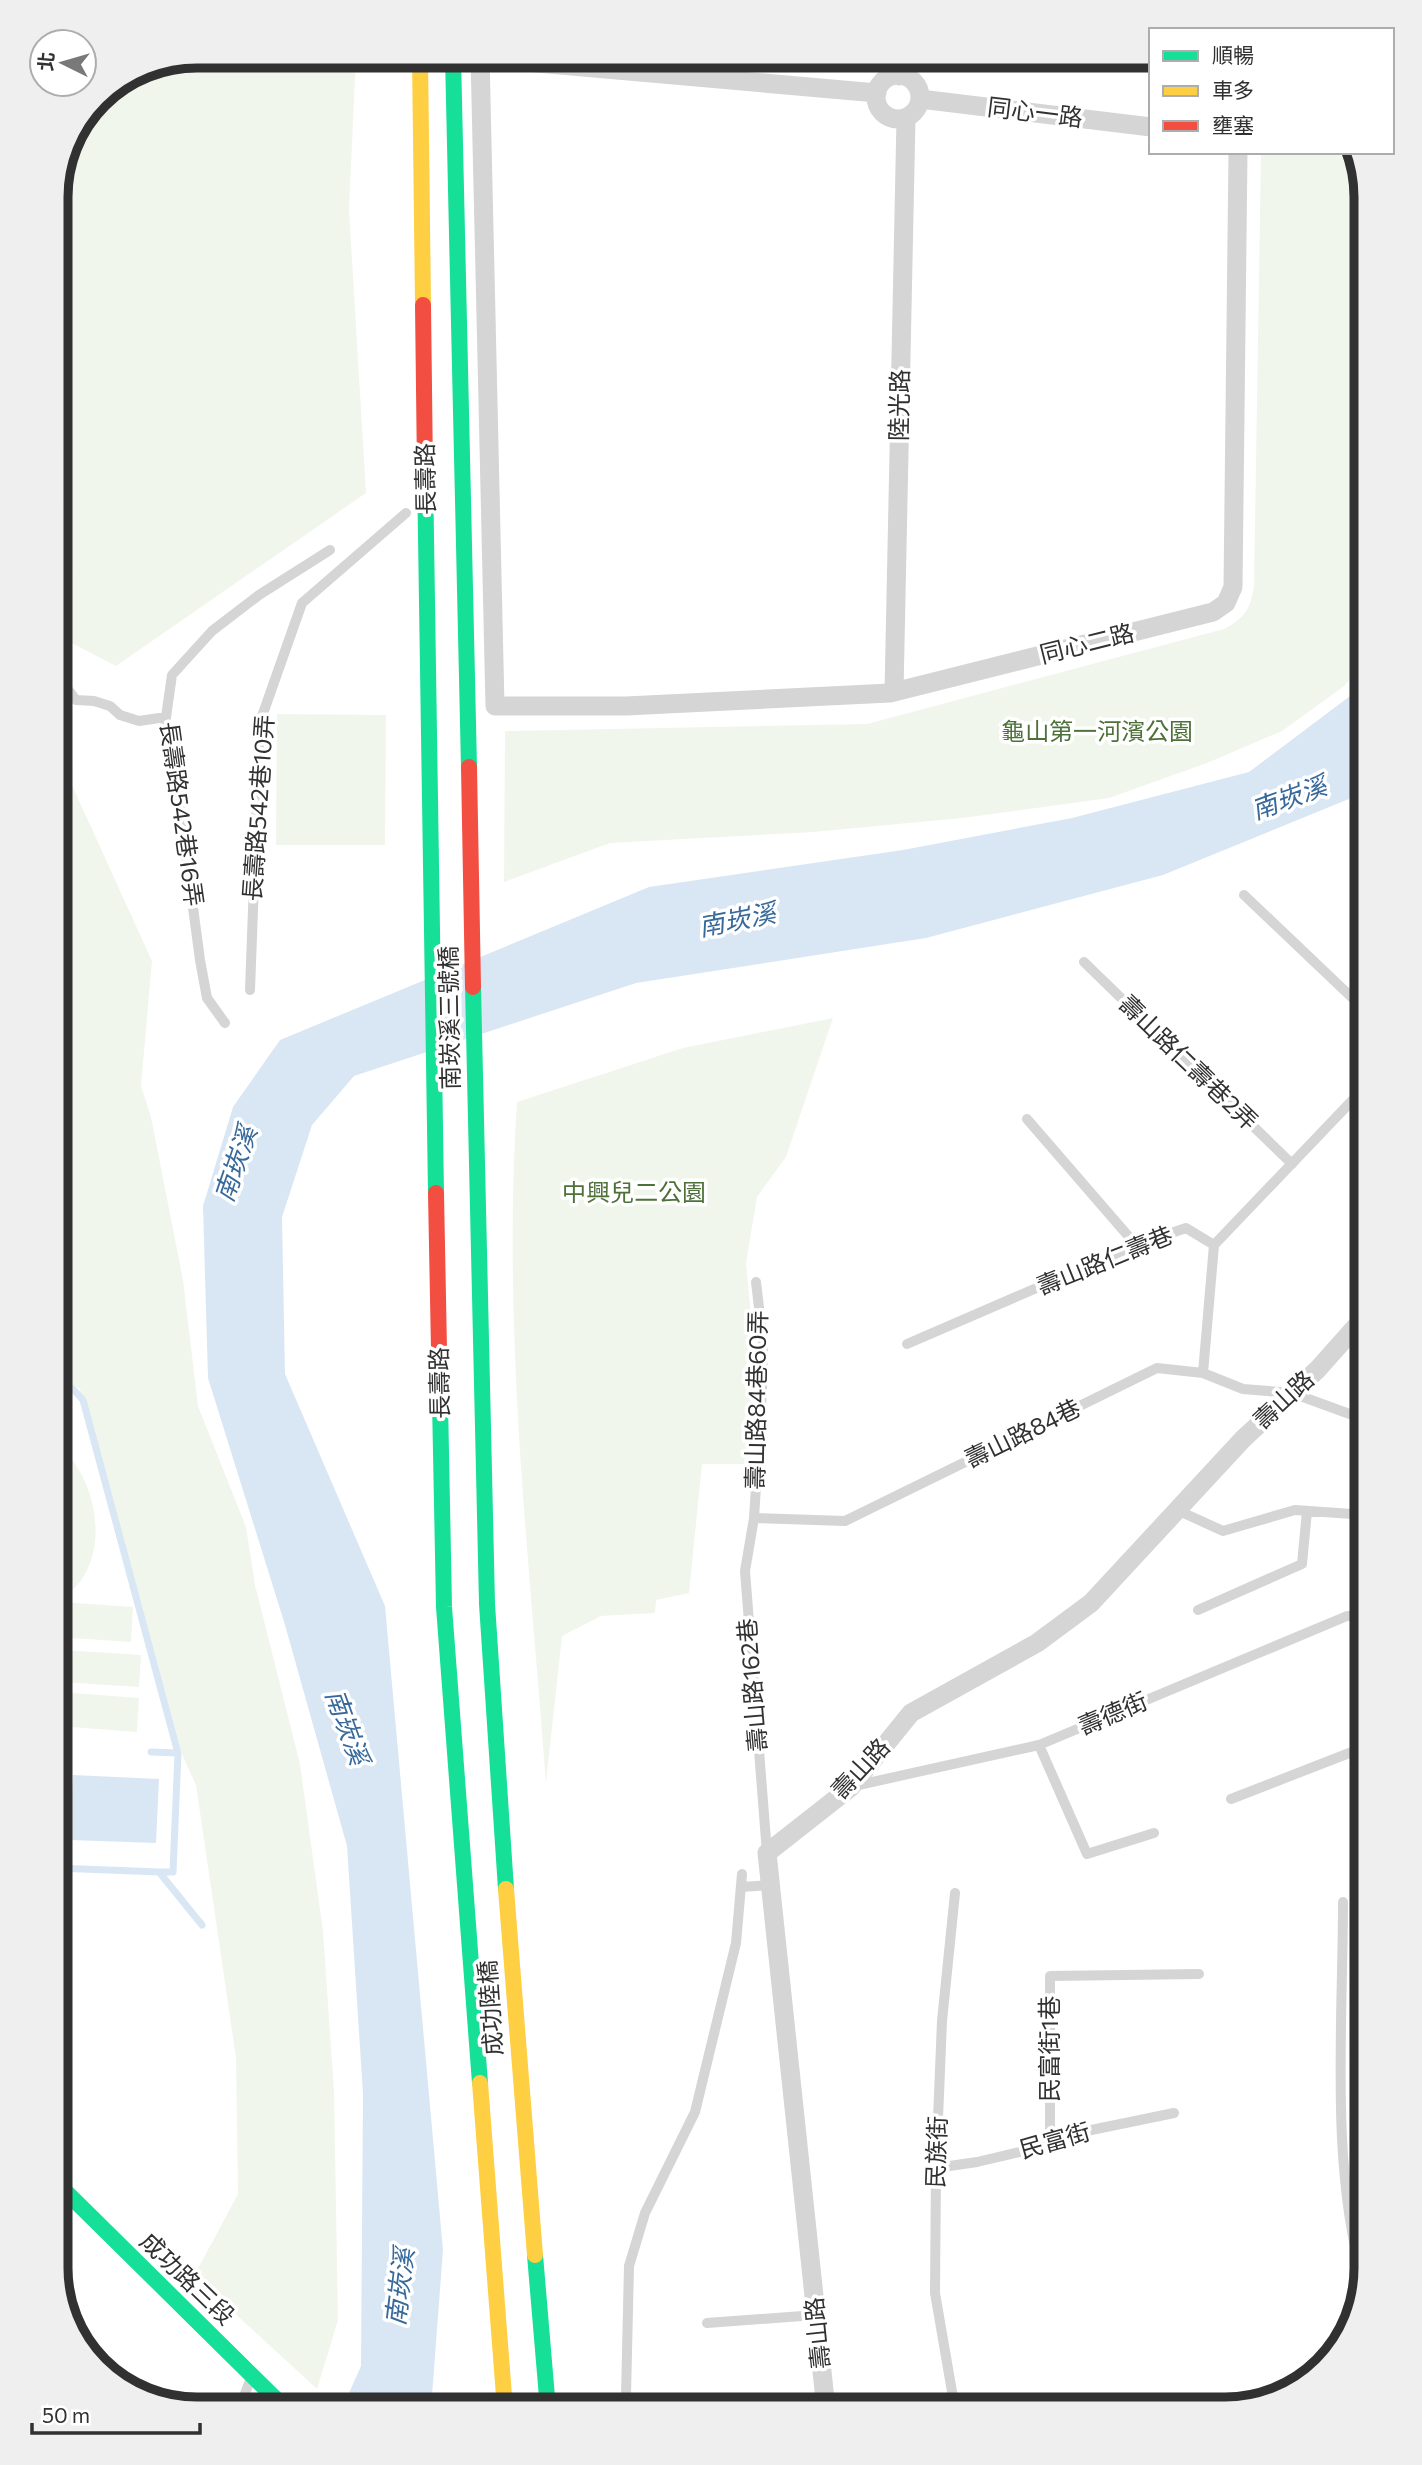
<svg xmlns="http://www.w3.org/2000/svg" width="1422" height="2465" font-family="Commissioner,'Noto Sans TC',sans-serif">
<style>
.green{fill:#f1f6ed}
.water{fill:#d9e7f4}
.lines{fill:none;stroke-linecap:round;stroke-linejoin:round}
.stream{stroke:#d9e7f4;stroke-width:7}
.lane{stroke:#d5d5d5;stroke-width:10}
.street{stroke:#d5d5d5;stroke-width:19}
.fast{stroke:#16e098;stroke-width:16}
.slow{stroke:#ffcf43;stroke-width:16}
.jam{stroke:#f24e42;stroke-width:16}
.labels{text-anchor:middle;stroke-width:7;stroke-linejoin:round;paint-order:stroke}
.street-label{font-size:24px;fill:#313131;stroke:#fff}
.park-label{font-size:24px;fill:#4e713a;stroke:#fff}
.water-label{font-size:26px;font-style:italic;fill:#37699b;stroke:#fff}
.rim{fill:none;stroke:#313131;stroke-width:9}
</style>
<rect width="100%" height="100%" fill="#fff"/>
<!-- green -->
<path class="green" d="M197,56H356L349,209L366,493L116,666L56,635V188L67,143L98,97L143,67Z
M1261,152H1339L1366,203V662L1343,687L1282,731L1207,763L1109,798L962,818L814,832L610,843L504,882L505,731L867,724L1224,629C1245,618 1251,608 1254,585Z
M277,714L386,715L385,845H276Z
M56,750L152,961L141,1086L151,1117L183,1280L198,1406L246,1527L255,1585L300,1764L323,1931L334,2091L338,2320L317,2389L194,2276L238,2194L236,2058L196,1785L183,1757L86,1403L79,1388L56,1379Z
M833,1018L786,1157L757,1197L746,1263L756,1368L744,1464H702L689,1593L656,1600L655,1613L601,1616L562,1636L546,1783C529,1556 502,1329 517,1102L683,1048Z
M56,1443C94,1473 110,1541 80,1582C74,1589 66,1595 61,1602L133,1607L131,1642L56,1637Z
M63,1650L141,1655L139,1687L60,1682Z
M60,1692L139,1698L137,1732L58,1726Z"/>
<!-- water -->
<path class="water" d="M1366,684V792L1163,875L926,938L636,983L354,1076L312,1125L282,1217L285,1374L385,1606L443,2250L431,2409H342L361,2366L363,2094L347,1846L285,1625L208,1378L203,1206L233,1107L280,1040L649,887L903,850L1072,818L1249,772Z
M73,1775L159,1779L156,1843L70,1840Z"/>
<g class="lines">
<!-- stream -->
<path class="stream" d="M56,1383L73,1389L83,1400L178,1753L173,1872H159L202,1925
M151,1752L178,1753
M56,1868L159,1872"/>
<!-- lane -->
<path class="lane" d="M56,683L66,687L76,700L94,701L110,706L120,715L139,721L166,717
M1244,895L1366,1011
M1084,962L1292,1164
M250,990L260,722L302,603L406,513
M225,1023L207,998L200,960L176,780L165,724L172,675L212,631L259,595L330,550
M1027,1119L1136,1245
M756,1282L763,1342L762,1391L754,1518L745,1571L767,1853
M907,1344L1136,1245L1186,1228L1214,1245L1366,1086
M1203,1373L1214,1245
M1177,1510L1223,1531L1295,1510L1366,1515
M754,1518L845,1521L1157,1368L1203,1373L1243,1389L1292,1393L1366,1420
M1198,1610L1302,1564L1307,1511
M1039,1745L1087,1854L1154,1833
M854,1786L1039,1745L1347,1616H1366
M1231,1799L1357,1750
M1355,1846L1366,1585
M741,1887L771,1885
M955,1893L942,2021L936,2168L935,2293L955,2409
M1343,1902C1343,2021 1330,2166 1363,2279
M1050,2145V1976L1199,1974
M936,2168L977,2162L1050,2145L1067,2135L1174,2113
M707,2323L816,2315
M239,2409L251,2378
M623,2409L626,2395L629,2266L645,2213L695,2112L736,1943L742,1874"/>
<!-- street -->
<path class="street" d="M480,56L495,706H626L890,693L1213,612L1226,603L1233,587L1238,152
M480,58L877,93
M876 97a22 22 0 1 1 44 0a22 22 0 1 1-44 0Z
M899,76L901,56
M920,99L1151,127
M894,692L906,118
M826,2409L767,1853L851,1787L911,1713L1037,1643L1091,1603L1243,1439L1318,1369L1366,1315"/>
<!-- fast -->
<path class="fast" d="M453,56L469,767
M425,471L436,1193
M473,987L487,1604L506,1889
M439,1350L444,1607L480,2083
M56,2182L286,2409
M535,2255L548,2409"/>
<!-- slow -->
<path class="slow" d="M420,56L423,305
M506,1889L535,2255
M480,2083L505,2409"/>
<!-- jam -->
<path class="jam" d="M423,305L425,471
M469,767L473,987
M436,1193L439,1350"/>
</g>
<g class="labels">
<!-- street labels -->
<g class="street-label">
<text transform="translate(1035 113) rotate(7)" y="8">同心一路</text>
<text transform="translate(900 405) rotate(-89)" y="8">陸光路</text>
<text transform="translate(426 479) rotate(-91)" y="8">長壽路</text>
<text transform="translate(1087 644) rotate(-14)" y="8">同心二路</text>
<text transform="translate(259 808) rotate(-86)" y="8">長壽路542巷10弄</text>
<text transform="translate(181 814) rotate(82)" y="8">長壽路542巷16弄</text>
<text transform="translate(450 1018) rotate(-91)" y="8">南崁溪三號橋</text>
<text transform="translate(1188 1063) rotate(44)" y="8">壽山路仁壽巷2弄</text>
<text transform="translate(1105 1261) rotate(-22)" y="8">壽山路仁壽巷</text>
<text transform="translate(440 1383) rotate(-91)" y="8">長壽路</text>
<text transform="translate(757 1400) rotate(-89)" y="8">壽山路84巷60弄</text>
<text transform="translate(1284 1400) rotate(-43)" y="8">壽山路</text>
<text transform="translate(1023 1434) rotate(-26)" y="8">壽山路84巷</text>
<text transform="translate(753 1685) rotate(-95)" y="8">壽山路162巷</text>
<text transform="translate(1113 1714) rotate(-23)" y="8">壽德街</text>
<text transform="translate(861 1769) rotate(-47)" y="8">壽山路</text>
<text transform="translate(491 2008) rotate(-94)" y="8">成功陸橋</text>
<text transform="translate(1050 2049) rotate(-90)" y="8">民富街1巷</text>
<text transform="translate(1055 2141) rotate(-16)" y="8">民富街</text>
<text transform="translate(937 2152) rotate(-88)" y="8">民族街</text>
<text transform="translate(187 2279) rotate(44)" y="8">成功路三段</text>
<text transform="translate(818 2333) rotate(-96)" y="8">壽山路</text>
</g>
<!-- park labels -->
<g class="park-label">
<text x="1097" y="740">龜山第一河濱公園</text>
<text x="634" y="1201">中興兒二公園</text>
</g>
<!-- water labels -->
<g class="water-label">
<text transform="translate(1289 798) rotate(-20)" y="9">南崁溪</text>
<text transform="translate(737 920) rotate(-11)" y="9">南崁溪</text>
<text transform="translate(236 1164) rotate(-71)" y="9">南崁溪</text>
<text transform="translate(347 1727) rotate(70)" y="9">南崁溪</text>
<text transform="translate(400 2287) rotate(-83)" y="9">南崁溪</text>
</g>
</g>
<!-- crop -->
<path d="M0 0H1422V2465H0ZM197 68H1225A129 129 0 0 1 1354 197V2268A129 129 0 0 1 1225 2397H197A129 129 0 0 1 68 2268V197A129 129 0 0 1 197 68Z" fill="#efefef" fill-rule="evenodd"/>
<path class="rim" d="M197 68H1225A129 129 0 0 1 1354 197V2268A129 129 0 0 1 1225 2397H197A129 129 0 0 1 68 2268V197A129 129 0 0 1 197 68Z"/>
<!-- legend -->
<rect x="1149" y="28" width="245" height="126" fill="#ffffff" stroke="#adadad" stroke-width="2"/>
<rect x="1163" y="51" width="35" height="10" fill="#16e098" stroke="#adadad" stroke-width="2"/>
<text x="1212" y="63" font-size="21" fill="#313131">順暢</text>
<rect x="1163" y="86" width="35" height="10" fill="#ffcf43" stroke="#adadad" stroke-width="2"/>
<text x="1212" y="98" font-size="21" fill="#313131">車多</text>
<rect x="1163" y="121" width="35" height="10" fill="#f24e42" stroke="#adadad" stroke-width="2"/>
<text x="1212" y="133" font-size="21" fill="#313131">壅塞</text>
<!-- north arrow -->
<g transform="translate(63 63) rotate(275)"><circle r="33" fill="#ffffff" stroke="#adadad" stroke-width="2"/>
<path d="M0-5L12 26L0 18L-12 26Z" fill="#797979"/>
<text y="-10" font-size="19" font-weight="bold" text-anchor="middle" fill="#313131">北</text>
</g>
<!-- scale -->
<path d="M32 2423v10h168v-10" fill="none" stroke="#313131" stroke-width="3.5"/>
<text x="42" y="2423" font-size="21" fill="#313131" stroke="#ffffff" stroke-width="5" paint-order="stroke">50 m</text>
</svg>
